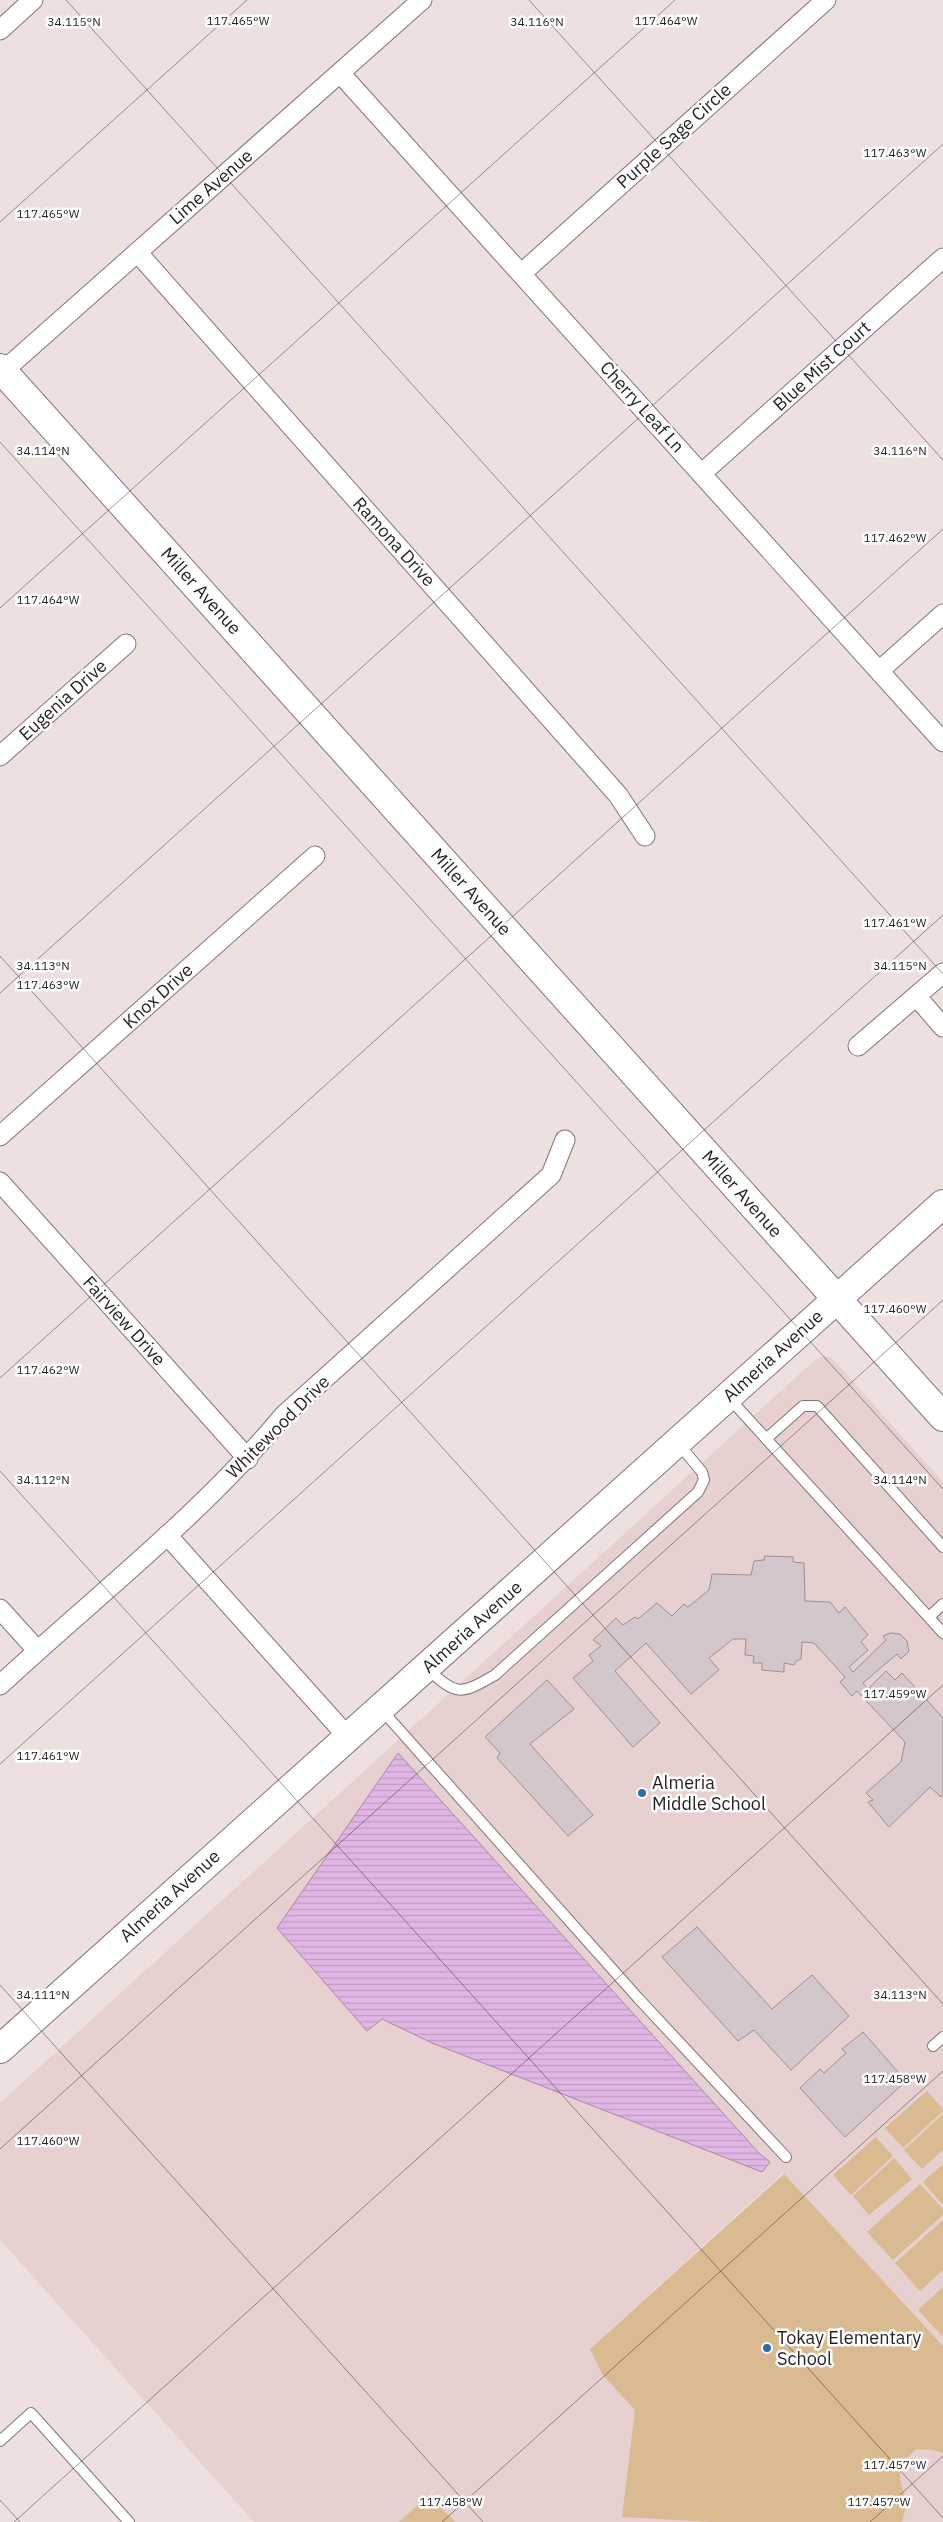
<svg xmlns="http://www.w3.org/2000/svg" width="943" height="2522" font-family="'IBM Plex Sans',sans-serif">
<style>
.built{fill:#e6d0d0;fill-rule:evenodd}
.garden{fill:#daba90}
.water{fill:url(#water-rules);stroke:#a888a9}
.building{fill:#d4c7cc;stroke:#9b8f93}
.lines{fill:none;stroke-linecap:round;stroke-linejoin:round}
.lane-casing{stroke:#827575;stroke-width:12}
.street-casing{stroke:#827575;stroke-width:21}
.secondary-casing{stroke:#827575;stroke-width:30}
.lane{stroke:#fff;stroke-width:10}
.street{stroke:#fff;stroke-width:19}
.secondary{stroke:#fff;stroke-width:28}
.ticks{fill:none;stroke:#241f1f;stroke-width:1;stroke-opacity:0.45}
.poi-dot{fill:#2670a3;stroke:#fff;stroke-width:2}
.labels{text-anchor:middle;stroke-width:5;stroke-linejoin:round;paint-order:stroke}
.street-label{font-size:18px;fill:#241f1f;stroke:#fff}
.poi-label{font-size:18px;fill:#241f1f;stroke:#fff;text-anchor:start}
.ticks-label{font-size:12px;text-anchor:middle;fill:#241f1f;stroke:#fff;stroke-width:5;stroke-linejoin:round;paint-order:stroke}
</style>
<defs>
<pattern id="water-rules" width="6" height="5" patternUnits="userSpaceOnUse" patternTransform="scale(1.25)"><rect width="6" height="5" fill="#e1b5e4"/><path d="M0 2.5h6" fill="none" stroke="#c19bc3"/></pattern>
</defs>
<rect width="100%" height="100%" fill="#efe0e0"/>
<!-- built -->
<path class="built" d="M825,1356L832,1358L943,1482V2522H254L0,2240V2103L817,1358ZM783,2173L784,2174L421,2501H422Z"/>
<!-- garden -->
<path class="garden" d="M927,2091L943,2109V2111L903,2148L885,2128Z
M943,2114V2150L922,2169L904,2150Z
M876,2137L893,2156L851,2195L833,2175Z
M894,2158L912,2179L869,2215L853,2196Z
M943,2164V2205L923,2182Z
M784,2174L943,2346V2453L933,2450L916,2449C896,2469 898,2475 906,2499C908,2504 903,2516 902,2522H712L622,2517L635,2410L602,2374L590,2349Z
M920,2184L943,2209V2215L893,2260L867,2232Z
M943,2220V2270L920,2291L895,2263Z
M943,2287V2337L918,2310Z
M429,2495L455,2522H399Z"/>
<!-- water -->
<path class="water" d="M398,1753L759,2153L770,2162L762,2172L432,2043L382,2019L367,2031L277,1928Z"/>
<!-- building -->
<path class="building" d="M765,1556L793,1557V1562L804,1563L805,1601L830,1602L839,1613L845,1607L868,1635L861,1642L868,1650L849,1667L853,1672L886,1640L883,1636L890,1633L900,1634L907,1641L909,1651L901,1659L897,1654L863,1683L868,1689L886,1671L895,1680L902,1673L943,1718V1794L941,1797L930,1787L889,1827L868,1802L873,1800L866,1793L901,1762L905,1742L857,1691L852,1696L840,1682L845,1677L814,1643L802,1642L801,1659L796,1661L794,1665L784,1663V1672L762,1670V1663H753L754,1656L745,1655L746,1639H733L709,1658L719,1670L691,1694L646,1643L615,1671L660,1723L633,1747L573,1678L593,1661L589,1655L601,1646L593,1640L616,1618L623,1625L635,1617L638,1619L657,1603L672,1616L684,1604L688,1607L709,1590L712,1574L751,1575L754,1561L764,1560Z
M547,1680L574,1709L530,1744L593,1815L568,1836L497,1758L500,1753L485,1737Z
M697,1927L772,2009L812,1975L849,2016L791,2070L754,2030L738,2041L662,1957Z
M863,2032L906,2081L845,2137L800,2088L820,2069L824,2073L846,2053L842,2049Z"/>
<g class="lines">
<!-- lane casing -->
<g class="lane-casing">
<path id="lane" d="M729,1398L943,1633
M766,1439L803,1406H817L943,1547
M929,1617L943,1604
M427,1669C458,1696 460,1695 495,1675L698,1492L704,1480L702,1472L677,1442
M380,1708L638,1998L786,2157
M933,2046L943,2037
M0,2441L31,2413L129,2522"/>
</g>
<!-- street casing -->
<g class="street-casing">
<path id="street" d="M0,30L33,0
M340,73L943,742
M137,252L618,795L645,836
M522,273L826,0
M0,374L422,0
M701,474L943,258
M879,671L943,614
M0,756L126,644
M917,997L943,1027
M858,1046L943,973
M0,1136L315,856
M0,1182L248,1459
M167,1535L347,1736
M0,1609L37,1650
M0,1685C96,1596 201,1515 284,1415L551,1175L565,1140"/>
</g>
<!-- secondary casing -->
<g class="secondary-casing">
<path id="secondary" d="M0,368L943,1417
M0,2049L943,1204"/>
</g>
<!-- lane -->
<use href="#lane" class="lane"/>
<!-- street -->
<use href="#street" class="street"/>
<!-- secondary -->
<use href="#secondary" class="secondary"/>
</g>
<!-- ticks -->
<path class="ticks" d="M66,0L943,974M529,0L943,460M0,222L247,0M0,442L943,1489M0,608L675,0M0,956L943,2004M0,993L943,144M0,1378L943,529M0,1471L943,2518M0,1764L943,915M0,1985L483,2522M0,2149L943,1300M0,2500L20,2522M14,2522L943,1685M442,2522L943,2071M870,2522L943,2456"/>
<!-- markers -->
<g class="poi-dot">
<circle cx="642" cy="1793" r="5"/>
<circle cx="767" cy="2348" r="5"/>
</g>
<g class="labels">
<!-- street labels -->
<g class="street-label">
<text transform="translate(674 136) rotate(-42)" y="6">Purple Sage Circle</text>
<text transform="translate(211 187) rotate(-41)" y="6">Lime Avenue</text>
<text transform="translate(822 366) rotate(-42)" y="6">Blue Mist Court</text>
<text transform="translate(642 407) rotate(48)" y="6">Cherry Leaf Ln</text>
<text transform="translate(394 542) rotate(48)" y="6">Ramona Drive</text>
<text transform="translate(201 591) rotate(48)" y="6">Miller Avenue</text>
<text transform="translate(63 700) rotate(-42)" y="6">Eugenia Drive</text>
<text transform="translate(471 892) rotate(48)" y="6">Miller Avenue</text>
<text transform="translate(158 996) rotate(-42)" y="6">Knox Drive</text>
<text transform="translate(742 1194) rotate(48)" y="6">Miller Avenue</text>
<text transform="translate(124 1321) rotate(48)" y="6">Fairview Drive</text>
<text transform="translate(773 1356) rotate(-42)" y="6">Almeria Avenue</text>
<text transform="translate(278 1427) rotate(-45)" y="6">Whitewood Drive</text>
<text transform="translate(472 1627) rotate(-42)" y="6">Almeria Avenue</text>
<text transform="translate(170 1896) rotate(-42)" y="6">Almeria Avenue</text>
</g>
<!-- poi labels -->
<g class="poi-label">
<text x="652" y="1789">Almeria<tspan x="652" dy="21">Middle School</tspan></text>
<text x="777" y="2344">Tokay Elementary<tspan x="777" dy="21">School</tspan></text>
</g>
</g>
<g class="ticks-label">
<text x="238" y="25">117.465°W</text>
<text x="666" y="25">117.464°W</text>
<text x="74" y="26">34.115°N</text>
<text x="537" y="26">34.116°N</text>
<text x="895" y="157">117.463°W</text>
<text x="48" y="218">117.465°W</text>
<text x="900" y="455">34.116°N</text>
<text x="43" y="455">34.114°N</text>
<text x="895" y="542">117.462°W</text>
<text x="48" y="604">117.464°W</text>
<text x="895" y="927">117.461°W</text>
<text x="900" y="970">34.115°N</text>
<text x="43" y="970">34.113°N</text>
<text x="48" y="989">117.463°W</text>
<text x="895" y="1313">117.460°W</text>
<text x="48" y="1374">117.462°W</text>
<text x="900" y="1484">34.114°N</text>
<text x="43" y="1484">34.112°N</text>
<text x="895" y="1698">117.459°W</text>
<text x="48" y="1760">117.461°W</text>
<text x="900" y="1999">34.113°N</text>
<text x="43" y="1999">34.111°N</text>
<text x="895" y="2083">117.458°W</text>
<text x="48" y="2145">117.460°W</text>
<text x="895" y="2469">117.457°W</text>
<text x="451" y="2506">117.458°W</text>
<text x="879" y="2506">117.457°W</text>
</g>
</svg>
